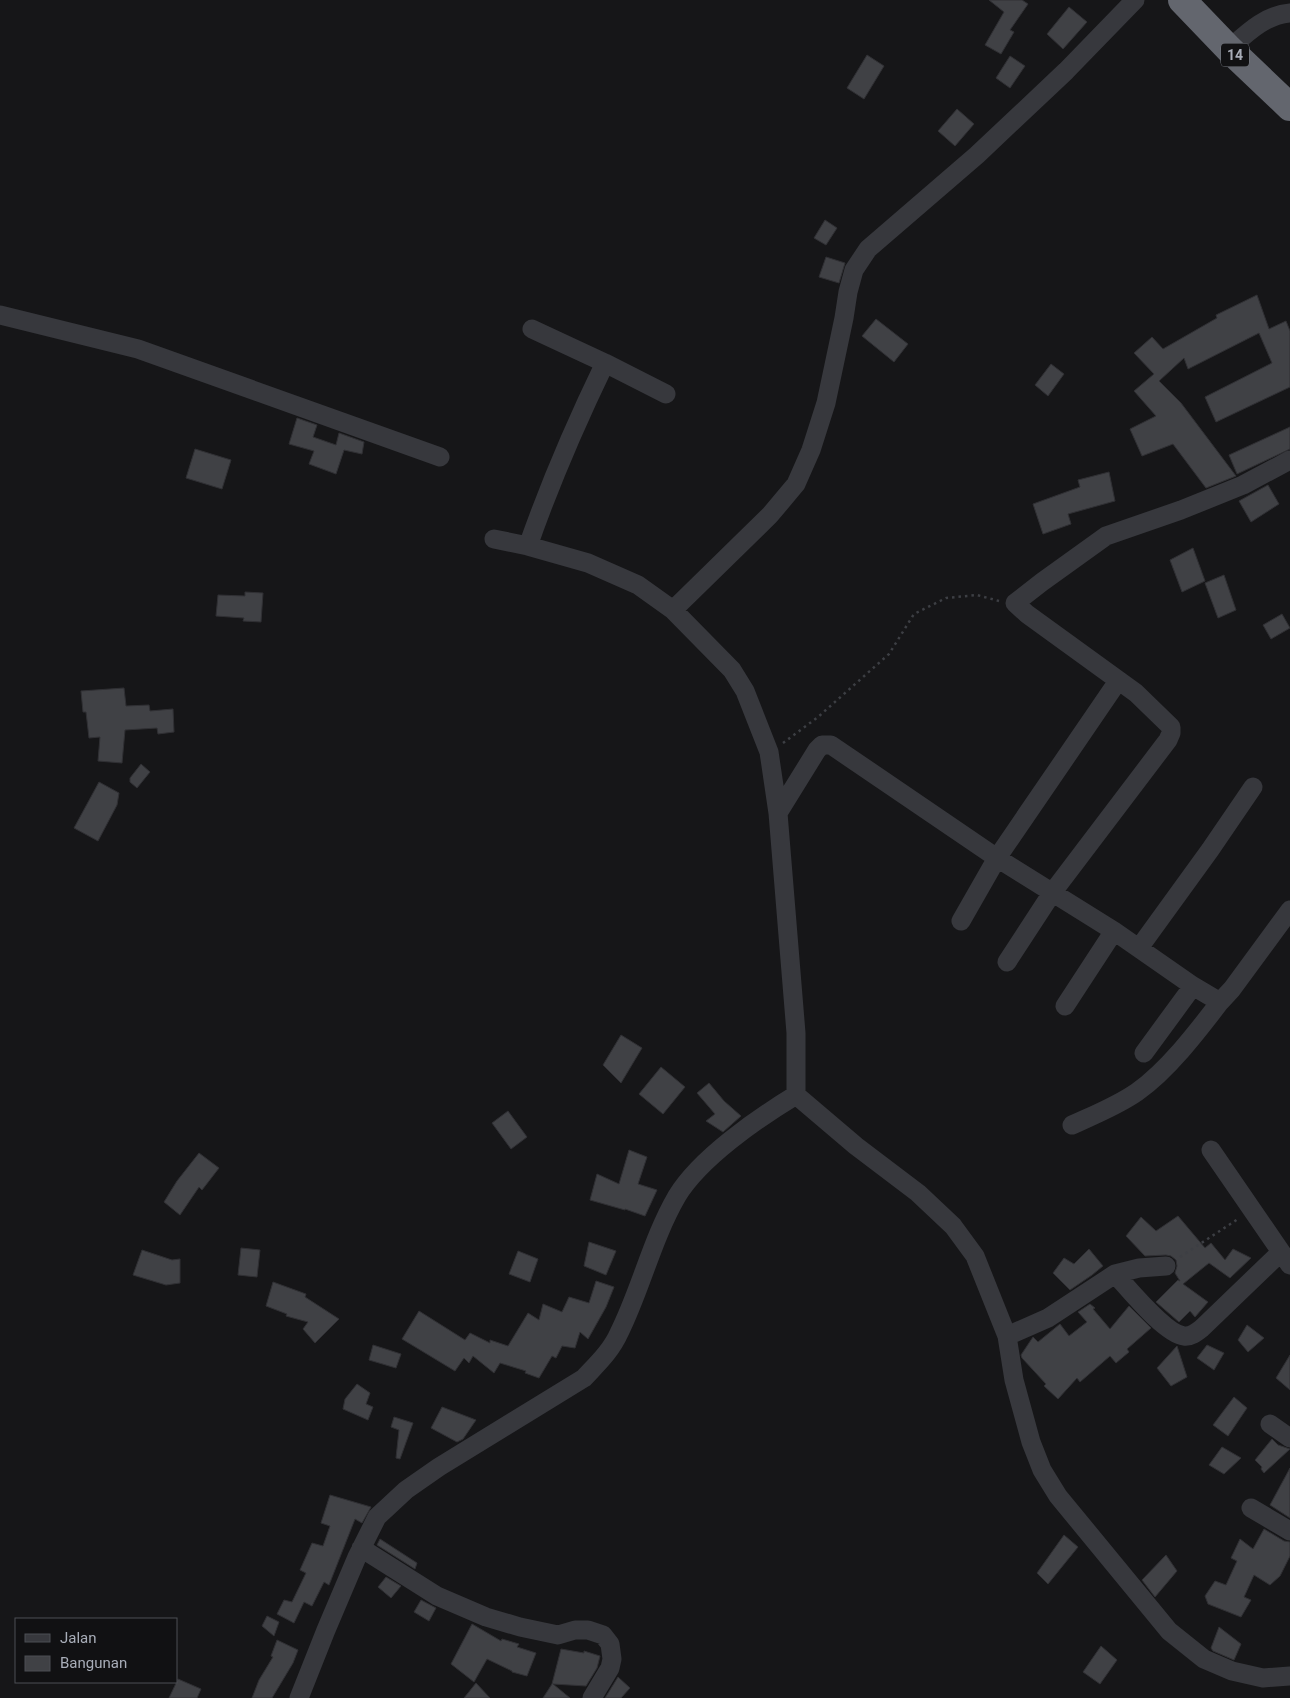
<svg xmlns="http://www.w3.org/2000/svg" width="1290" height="1698" font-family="Roboto,sans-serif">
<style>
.building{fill:#404145;stroke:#303034}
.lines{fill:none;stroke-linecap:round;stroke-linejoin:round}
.path{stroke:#3d3f44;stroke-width:2.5;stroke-dasharray:2.5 4;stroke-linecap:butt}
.minor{stroke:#37383d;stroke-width:19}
.highway{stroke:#63666e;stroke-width:28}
.labels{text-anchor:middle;stroke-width:5;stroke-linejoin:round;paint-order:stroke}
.shield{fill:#111113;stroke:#7b7e86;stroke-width:1}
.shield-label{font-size:14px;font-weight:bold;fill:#a8adb8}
</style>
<rect width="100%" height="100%" fill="#161618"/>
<!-- building -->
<path class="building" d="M989,0H1022L1028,4L1010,30L1014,32L1001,54L985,45L1004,12Z
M1069,7L1087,22L1063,49L1047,34Z
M867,55L884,66L864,99L847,88Z
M1010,56L1025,66L1010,88L996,78Z
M957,109L974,124L955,146L938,131Z
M825,220L837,228L826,245L814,238Z
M826,257L845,263L839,283L819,277Z
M1257,295L1269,329L1286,321L1290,331V387L1216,422L1205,397L1272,363L1259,333L1188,369L1184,358L1159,381L1181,403L1236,476L1206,488L1173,444L1142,456L1130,429L1156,416L1134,391L1154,374L1134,353L1152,337L1163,349L1217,318L1216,315Z
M876,319L908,344L894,362L862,336Z
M1051,364L1064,374L1048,396L1035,385Z
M297,418L317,425L313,437L336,445L339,433L364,442L362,454L344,450L336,474L309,464L314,451L289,444Z
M1290,427V449L1237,474L1229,455Z
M195,449L231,460L222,489L186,478Z
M1109,472L1115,501L1068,514L1071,524L1043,534L1033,504L1080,487L1078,480Z
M1268,485L1279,504L1251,522L1239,501Z
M1193,548L1205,581L1182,592L1170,560Z
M1224,575L1236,610L1218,618L1205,583Z
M245,592L263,593L261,622L243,621L244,618L216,616L218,595L245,596Z
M1282,614L1290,628L1271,639L1263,625Z
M124,688L126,706L149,705L150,711L173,709L174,732L158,734L157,728L125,730L122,763L98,761L100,737L89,738L86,712H83L81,691Z
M141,764L150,772L137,788L130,782V778Z
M99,782L119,793L117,805L98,841L74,828Z
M621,1035L642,1048L621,1083L603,1065Z
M661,1067L685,1087L663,1114L639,1094Z
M709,1083L724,1101L741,1116L723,1132L706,1121L715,1114L697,1093Z
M508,1111L527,1137L511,1149L492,1123Z
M629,1150L647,1157L638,1184L657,1190L645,1216L625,1209V1210L590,1200L597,1174L619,1184Z
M199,1153L219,1168L202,1190L199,1187L180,1215L164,1202L177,1181Z
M1178,1216L1205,1248L1211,1243L1225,1260L1233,1249L1251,1258L1230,1278L1209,1263L1183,1284L1208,1302L1195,1317L1190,1311L1179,1322L1156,1302L1178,1280L1180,1281L1175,1273L1177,1266L1176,1260L1171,1256L1166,1255L1145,1256L1126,1236L1141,1217L1156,1231Z
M589,1242L616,1251L606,1275L584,1266Z
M241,1248L260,1250L257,1277L238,1275Z
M1089,1249L1103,1266L1092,1275L1070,1290L1053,1273L1064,1258L1074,1264Z
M142,1250L172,1260L180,1259V1283L166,1285L133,1275Z
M518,1251L538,1259L530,1282L509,1274Z
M596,1281L614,1287L606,1307L588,1339L580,1332L575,1348L562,1346L556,1358L552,1356L539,1378L525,1373L526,1371L500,1363L494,1373L473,1356L469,1363L464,1358L455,1371L402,1339L419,1311L465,1340L470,1333L490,1343V1340L508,1346L528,1313L539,1320L543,1304L562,1312L569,1297L589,1303Z
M273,1282L306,1294L305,1297L339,1319L315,1343L303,1329L308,1322L286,1316L287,1314L266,1306Z
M1090,1304L1095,1308L1093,1309L1110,1329L1129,1306L1151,1328L1127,1349L1129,1352L1116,1363L1110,1356L1080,1382L1077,1378L1058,1399L1044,1386L1046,1384L1022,1358L1021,1355L1033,1337L1038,1342L1060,1324L1069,1336L1087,1322L1078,1312Z
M1247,1325L1264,1338L1248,1352L1238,1340Z
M373,1345L401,1354L396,1368L369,1360Z
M1207,1345L1224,1353L1214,1370L1197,1358Z
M1177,1346L1187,1377L1171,1386L1157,1368Z
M1290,1355V1390L1276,1378Z
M357,1384L370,1393L366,1404L373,1407L368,1420L343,1409L345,1399Z
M1234,1397L1247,1408L1228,1436L1213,1425Z
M442,1407L476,1420L463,1439L457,1442L431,1428Z
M394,1417L413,1423L400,1459L396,1458L399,1430L391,1427Z
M1272,1439L1278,1445L1290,1449L1264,1473L1261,1469L1262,1467L1255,1460Z
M1222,1447L1241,1458L1224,1474L1209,1465Z
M1290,1468V1518L1270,1505Z
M330,1495L371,1507L362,1523L355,1519L329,1585L324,1582L312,1606L304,1602L294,1623L277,1614L284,1600L292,1602L306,1573L300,1570L312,1543L323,1546L330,1526L321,1523Z
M1264,1529L1284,1541L1290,1542V1556L1280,1576L1270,1585L1254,1575L1244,1597L1251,1600L1241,1617L1208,1604L1205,1596L1215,1581L1226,1585L1237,1561L1231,1558L1240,1539L1253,1549Z
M1064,1535L1078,1547L1048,1584L1037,1573Z
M380,1539L417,1563L415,1569L377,1545Z
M1166,1555L1177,1571L1155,1597L1142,1580Z
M386,1577L401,1586L391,1598L378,1587Z
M421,1600L436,1608L429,1621L414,1612Z
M267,1616L279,1622L274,1636L262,1626Z
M472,1624L501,1641L502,1639L519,1644L517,1647L536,1653L527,1676L512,1672V1671L487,1659L474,1682L451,1664Z
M1219,1627L1241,1644L1234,1660L1213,1651L1211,1648Z
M277,1640L298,1650L293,1663L272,1698H252L259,1680L273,1657L271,1656Z
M1101,1646L1117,1660L1100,1684L1083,1672Z
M561,1649L584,1653V1651L600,1656L597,1668L586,1686L553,1684L570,1698H543L552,1684Z
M618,1677L630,1688L621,1698H605Z
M178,1679L201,1689L197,1698H169Z
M476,1683L490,1698H464Z"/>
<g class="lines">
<!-- path -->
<path class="path" d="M783,743L818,717L889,654L914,614L946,598L977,595L999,601
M1180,1257L1238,1219"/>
<!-- minor -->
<path class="minor" d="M1229,49C1247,33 1265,15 1290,13
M0,315L138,349L440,457
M532,329L605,363L666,394
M494,539L528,546L588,563L638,585L673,610L770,515L796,484L811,450L826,403L844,318L848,292L854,270L868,249L977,155L1066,71L1135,0
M528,546C550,483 576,423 605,363
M673,610L732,670L745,691L769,752L778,813L796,1033V1095
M778,813L817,750L822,745H831L997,858L1114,931L1193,986L1220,1002L1232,989L1290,910
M961,921L997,858L1118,681
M1139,948L1210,850L1253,787
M1007,962L1052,893L1168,740L1171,733V727L1136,693L1027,614L1015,603L1042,582L1106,536L1181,510L1243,485L1290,460
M1065,1006L1114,931
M1144,1053L1193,986
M1072,1125C1094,1115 1117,1106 1137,1092C1168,1070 1197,1032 1220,1002
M1211,1150L1290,1265
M1115,1274C1128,1288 1165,1334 1184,1336C1191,1337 1197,1332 1202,1328L1281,1252
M1007,1336L1048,1318L1115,1274L1139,1268L1166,1266
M1270,1424L1290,1438
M1251,1508L1290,1531
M361,1548L437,1596L486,1617L520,1627L558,1635L575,1630H588L603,1635L610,1644L612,1659L610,1668L592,1698
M299,1698L326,1630L357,1557L377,1517L406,1490L439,1467L584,1378C597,1364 611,1351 619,1333C641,1289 652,1239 677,1196C700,1158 758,1118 796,1095L856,1146L918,1193L953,1226L975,1256L1007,1336L1014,1380L1031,1442L1042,1470L1058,1496L1169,1631L1204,1659L1232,1671L1263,1678L1290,1676"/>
<!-- highway -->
<path class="highway" d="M1182,0L1229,49L1290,107"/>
</g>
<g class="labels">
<!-- shield labels -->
<rect class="shield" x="1221" y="43.5" width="28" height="23" rx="4"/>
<g class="shield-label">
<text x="1235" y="60">14</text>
</g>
</g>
<!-- legend -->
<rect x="15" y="1618" width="162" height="65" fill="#111113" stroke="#4d4f55"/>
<rect x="25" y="1634" width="25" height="8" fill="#37383d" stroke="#4d4f55"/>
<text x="60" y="1643" font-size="15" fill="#a8adb8">Jalan</text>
<rect x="25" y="1656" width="25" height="15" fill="#404145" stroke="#4d4f55"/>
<text x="60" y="1668" font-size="15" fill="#a8adb8">Bangunan</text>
</svg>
